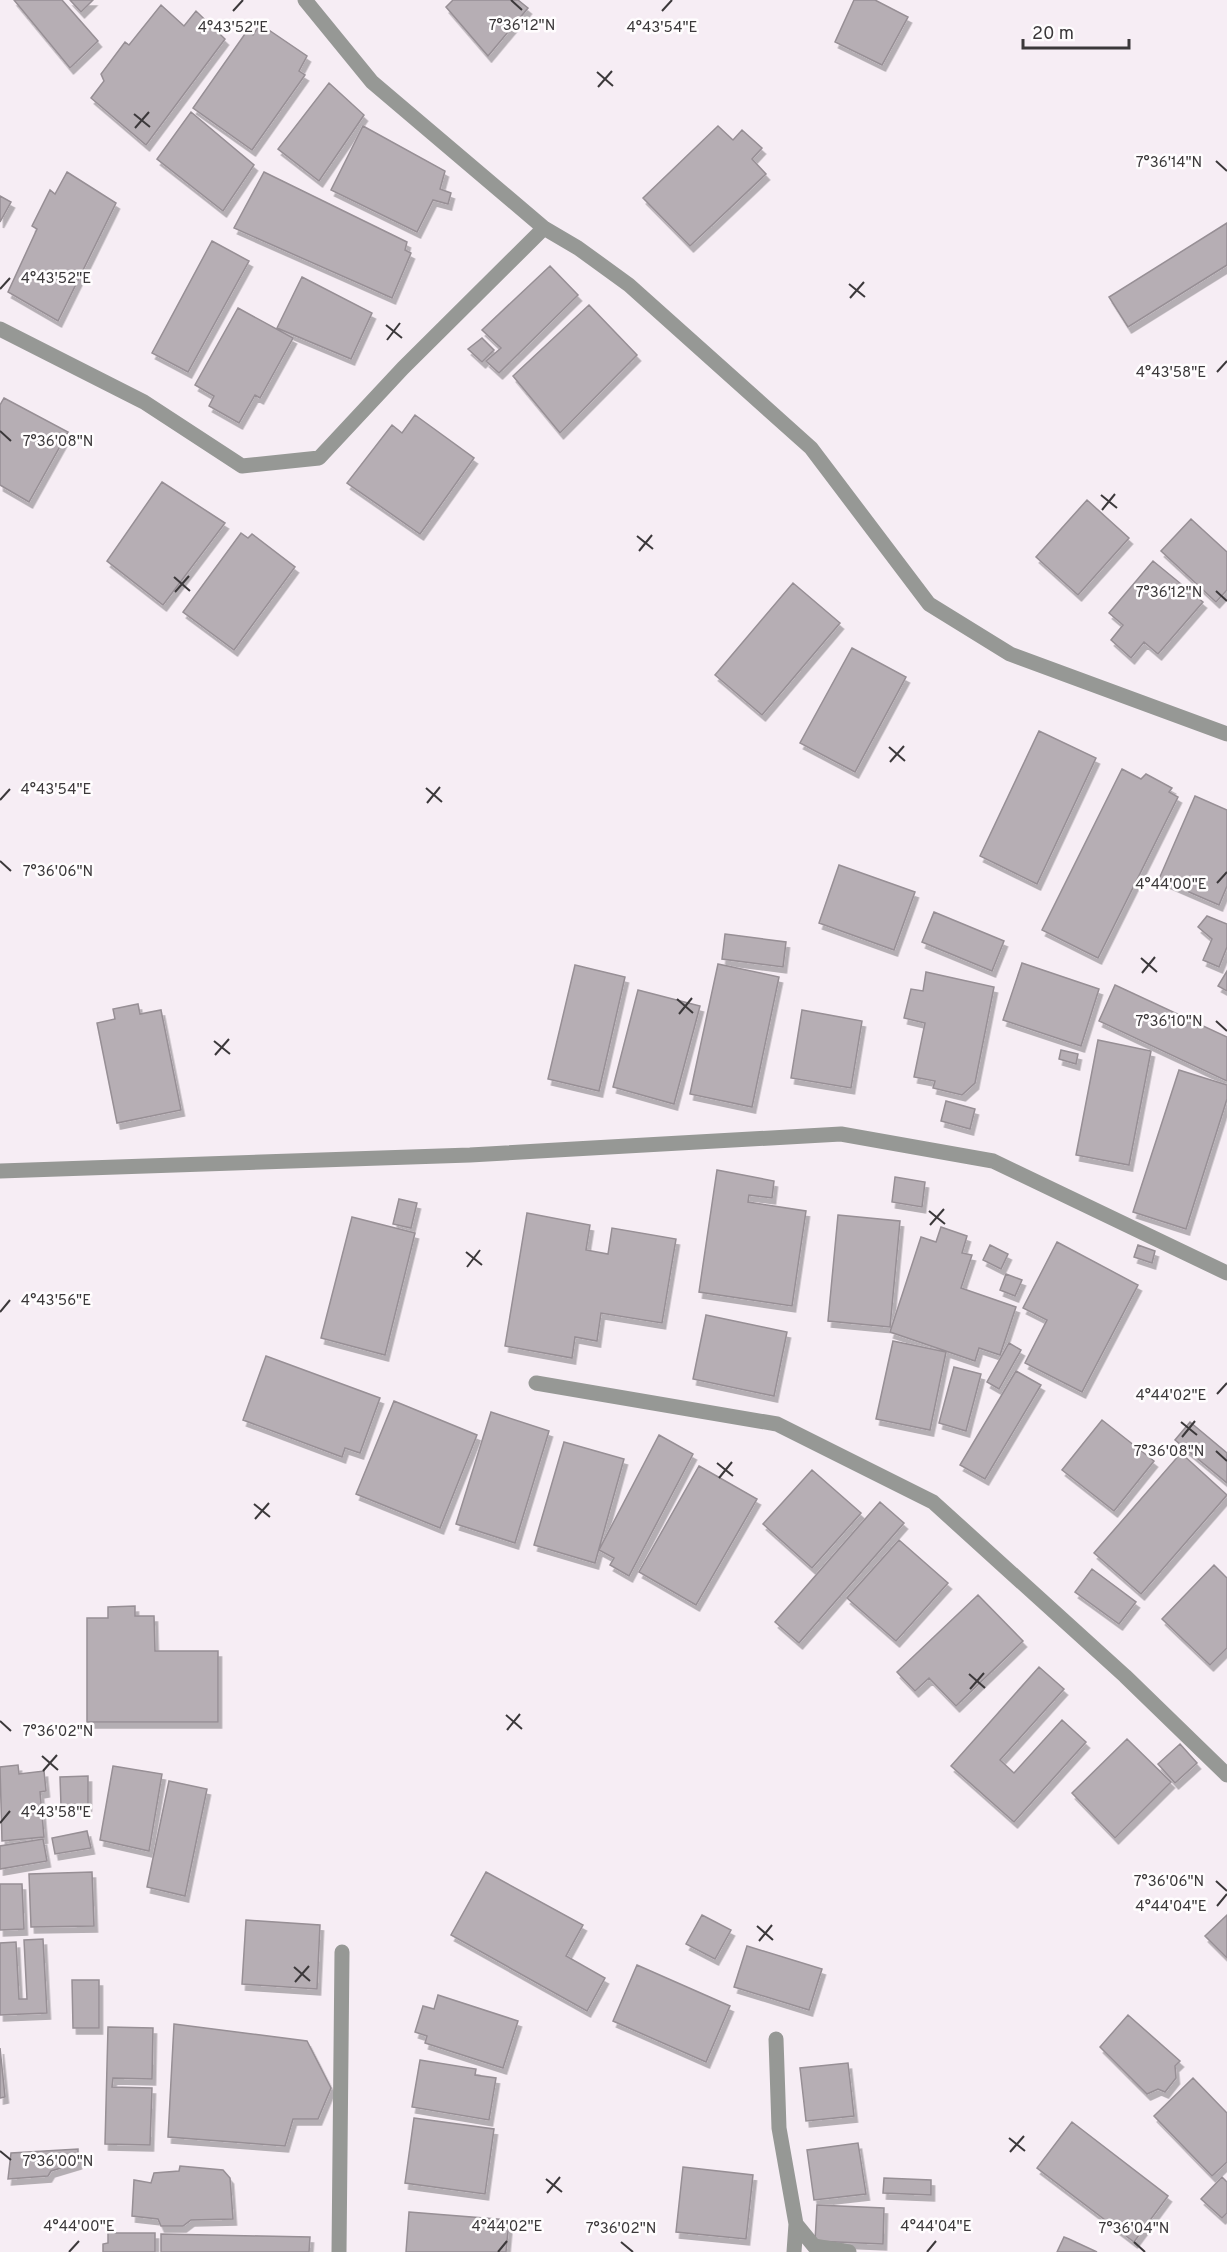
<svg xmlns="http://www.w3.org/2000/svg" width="1227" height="2252" font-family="Overpass,sans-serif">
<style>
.building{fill:#b6aeb4;stroke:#978f95;stroke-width:1.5;filter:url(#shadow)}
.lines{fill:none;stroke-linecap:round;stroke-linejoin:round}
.minor{stroke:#969895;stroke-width:15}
.ticks{fill:none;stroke:#3b383a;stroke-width:2}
.ticks-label{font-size:15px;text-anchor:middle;fill:#3b383a;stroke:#fffdfe;stroke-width:5;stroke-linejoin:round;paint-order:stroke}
</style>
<defs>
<filter id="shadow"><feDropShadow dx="3.5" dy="6" stdDeviation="0" flood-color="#0004"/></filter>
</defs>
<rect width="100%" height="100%" fill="#f6edf4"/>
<!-- building -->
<path class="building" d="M14,0H62L98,41L70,68Z
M70,0H93L81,12Z
M453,0H518L528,8L488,56L446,7Z
M854,0H875L908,17L882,65L835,42Z
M161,5L184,26L196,11L225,39L146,145L91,98L104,81L101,74L125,42L129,45Z
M260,24L307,56L299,71L305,75L252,150L193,108L247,31L253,35Z
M329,83L364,115L319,181L278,149Z
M191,112L254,165L223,211L157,159Z
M363,126L445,171L440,189L451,193L448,204L433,200L417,232L331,190Z
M718,126L733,140L742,130L762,148L752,159L766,174L690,246L643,198Z
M67,172L116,203L58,321L8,292L37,229L32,226L50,190L55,194Z
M264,172L407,242L405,250L411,253L392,298L234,228Z
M0,196L11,202L0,222Z
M1227,223V265L1128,327L1109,297Z
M212,241L249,261L188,372L152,353Z
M550,266L578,295L499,373L486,361L501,348L482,330Z
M302,277L372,313L351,359L277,328Z
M589,305L637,355L560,433L513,376Z
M238,308L293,338L260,398L255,395L239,423L209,406L214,396L195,385Z
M482,338L494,350L482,362L468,349Z
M4,398L68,432L29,502L0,485V405Z
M415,415L474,458L420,534L347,483L392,425L402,433Z
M162,482L225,523L163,605L107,561Z
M1087,500L1129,538L1078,595L1036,557Z
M1191,519L1227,552V590L1216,602L1161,551Z
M241,533L248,538L252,534L295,567L234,650L183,612Z
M1153,561L1203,602L1158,654L1144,642L1131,658L1111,640L1123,625L1109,613Z
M793,583L840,623L762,715L715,675Z
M852,648L906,677L855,772L800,743Z
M1039,731L1096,758L1037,884L980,856Z
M1122,769L1141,779L1146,774L1172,788L1169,792L1178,797L1098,958L1042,930Z
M1195,796L1227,810V886L1219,905L1159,879Z
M839,865L915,892L894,950L819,923Z
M934,912L1004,941L992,971L922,942Z
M1207,916L1227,924V947L1219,967L1203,960L1212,939L1198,927Z
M725,934L786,942L783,967L722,959Z
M1022,963L1099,989L1081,1046L1003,1020Z
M718,964L779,977L752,1107L690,1094Z
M575,965L625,977L599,1091L548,1079Z
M1227,971V991L1218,986Z
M926,972L994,987L975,1083L962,1095L933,1088L935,1081L914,1077L925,1023L904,1018L911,989L923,991Z
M1115,985L1227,1037V1081L1099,1021Z
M638,990L700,1006L674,1104L613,1087Z
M138,1004L140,1014L161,1010L181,1110L117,1123L97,1023L115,1019L113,1009Z
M802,1010L862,1021L851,1088L791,1078Z
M1098,1040L1151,1051L1129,1165L1076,1155Z
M1061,1050L1078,1054L1076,1064L1059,1059Z
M1179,1070L1227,1085V1099L1186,1229L1133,1212Z
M946,1101L975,1109L970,1129L941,1121Z
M717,1170L774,1181L772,1198L749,1195L748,1202L806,1211L792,1306L699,1292Z
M895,1177L925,1182L922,1207L892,1202Z
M399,1199L417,1203L411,1228L393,1224Z
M527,1213L590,1225L586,1250L608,1254L612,1228L676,1239L662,1323L601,1313L597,1341L575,1337L572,1358L505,1346Z
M838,1215L900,1221L890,1327L828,1321Z
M352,1217L415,1233L385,1355L321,1338Z
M941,1227L967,1236L962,1253L972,1255L961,1288L1016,1307L1000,1355L979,1348L975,1361L890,1332L921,1237L936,1242Z
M1057,1242L1138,1285L1082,1392L1025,1363L1047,1320L1023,1308Z
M990,1245L1008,1254L1001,1269L983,1260Z
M1138,1245L1155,1251L1152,1263L1134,1257Z
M1006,1274L1022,1280L1015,1296L1000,1290Z
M706,1315L787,1332L774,1396L693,1379Z
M893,1341L946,1352L930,1430L876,1419Z
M1009,1343L1021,1350L999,1389L987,1382Z
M266,1356L380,1398L360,1453L345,1448L342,1457L243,1420Z
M954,1367L981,1374L966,1431L939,1423Z
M1016,1371L1041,1385L985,1479L960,1465Z
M394,1401L477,1435L440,1528L356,1494Z
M491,1412L549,1431L515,1543L456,1524Z
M1102,1420L1154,1461L1114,1511L1062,1470Z
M1190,1422L1227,1453V1483L1175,1440Z
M659,1435L693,1454L629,1576L610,1565L614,1558L599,1550Z
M564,1442L624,1459L595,1563L534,1545Z
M1181,1453L1227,1495L1141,1594L1094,1553Z
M699,1466L757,1499L696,1605L639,1572Z
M812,1470L861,1513L812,1568L763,1524Z
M880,1502L904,1523L799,1643L775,1622Z
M899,1540L948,1583L896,1641L847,1598Z
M1214,1565L1227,1578V1648L1210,1665L1162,1619Z
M1092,1569L1136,1602L1119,1624L1075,1592Z
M978,1595L1023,1641L956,1706L929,1678L915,1691L897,1672Z
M135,1606V1616H154L155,1651H218V1722H87V1618H108V1607Z
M1039,1667L1064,1689L1000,1760L1014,1773L1062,1720L1086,1742L1014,1822L951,1766Z
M1127,1739L1171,1782L1115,1838L1072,1793Z
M1180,1744L1197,1763L1175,1783L1158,1764Z
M18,1765L19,1774L44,1771L46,1791L40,1792L44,1837L2,1841L0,1767Z
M113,1766L162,1774L149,1851L100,1840Z
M88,1776V1805L61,1806L60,1777Z
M169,1781L207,1789L185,1896L147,1887Z
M87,1831L91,1848L55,1854L52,1838Z
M43,1839L47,1861L0,1869V1846Z
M92,1872L94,1926L31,1927L29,1874Z
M486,1872L583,1925L566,1956L605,1978L587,2011L451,1935Z
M0,1884H22L24,1929L0,1930Z
M702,1915L731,1930L715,1959L686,1944Z
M1227,1915V1958L1205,1936Z
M246,1920L320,1925L317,1989L242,1984Z
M43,1939L47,2013L0,2015V1943L16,1942L19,1999H27L24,1940Z
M747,1946L822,1969L809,2010L734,1987Z
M637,1965L730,2006L706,2062L613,2021Z
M72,1980H99V2028H73Z
M438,1995L518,2021L503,2068L425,2043L427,2036L415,2032L423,2006L434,2009Z
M1128,2015L1180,2061L1175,2066L1176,2078L1165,2092L1158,2089L1147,2094L1100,2047Z
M174,2024L307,2041L331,2088L318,2119H293L285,2146L168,2137Z
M108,2027L153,2028L152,2079L113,2078L112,2087L152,2088L150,2145L105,2144Z
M0,2048L5,2097L0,2098Z
M420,2060L476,2069L475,2075L496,2078L489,2120L412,2107Z
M848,2063L854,2116L806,2121L800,2068Z
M1193,2078L1227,2113V2162L1212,2176L1154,2116Z
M414,2118L494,2129L485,2194L405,2183Z
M1072,2122L1168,2196L1134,2242L1037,2168Z
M858,2143L866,2194L814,2200L807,2150Z
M78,2149V2163L51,2171L48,2176L8,2179L11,2153Z
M180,2166L223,2170L230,2178L233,2219L191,2220L183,2226H161L158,2219L132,2216L134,2180L151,2183L154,2173L179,2171Z
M683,2167L753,2175L746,2239L676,2232Z
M1222,2177L1227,2182V2213L1222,2218L1201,2199Z
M884,2178L931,2180V2195L883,2193Z
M817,2205L884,2208L883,2244L815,2241Z
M409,2212L509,2220L506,2252H406Z
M108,2233H155V2252H103V2244L108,2243Z
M161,2234L310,2237L309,2252H161Z
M1064,2237L1069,2239L1097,2252H1057Z"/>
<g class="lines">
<!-- minor -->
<path class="minor" d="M305,0L372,82L544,228L578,248L629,285L811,448L929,604L1010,654L1227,734
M0,329L144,402L242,466L319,458L403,368L544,228
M0,1171L470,1155L841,1134L993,1161L1227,1273
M536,1383L777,1424L933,1502L1125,1676L1227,1775
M776,2039L779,2128L796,2224L794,2252
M796,2224L814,2246L849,2252
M339,2252L342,1952"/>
</g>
<!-- ticks -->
<path class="ticks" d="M511,0L522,10M233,11L243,0M662,11L672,0M597,72L613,86M598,87L612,71M134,114L150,127M135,128L149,112M1216,161L1227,171M849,284L865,297M0,289L10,278M850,298L864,282M386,325L402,338M387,340L400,323M1217,372L1227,361M0,431L11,441M1101,495L1117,508M1102,510L1115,494M637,536L653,549M639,551L652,535M174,577L190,591M1216,591L1227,601M175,592L189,576M889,747L905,761M890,762L904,746M426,788L442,802M0,800L10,789M427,803L440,787M0,861L11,871M1217,883L1227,872M1141,958L1157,972M1142,973L1155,957M677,999L693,1013M679,1014L692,998M1216,1021L1227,1031M214,1041L230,1054M215,1055L229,1039M929,1211L945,1224M930,1225L944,1209M466,1252L482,1265M467,1267L480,1250M0,1312L10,1300M1217,1394L1227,1383M1181,1422L1197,1435M1182,1437L1195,1421M1216,1451L1227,1461M717,1463L733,1476M719,1478L732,1462M254,1504L270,1517M255,1519L269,1503M969,1674L985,1688M970,1689L984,1673M506,1715L522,1729M0,1721L11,1731M507,1730L520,1714M42,1756L58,1770M43,1771L57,1755M0,1823L10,1811M1216,1881L1227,1891M1217,1906L1227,1894M757,1926L773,1940M759,1941L772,1925M294,1967L310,1981M295,1982L309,1966M1009,2138L1025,2151M0,2151L11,2160M1010,2152L1024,2136M546,2179L562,2192M547,2193L560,2177M621,2242L633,2252M1134,2242L1145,2252M69,2252L79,2241M498,2252L507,2241M927,2252L936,2241"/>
<g class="ticks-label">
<text x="522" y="30">7°36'12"N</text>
<text x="233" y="32">4°43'52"E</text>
<text x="662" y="32">4°43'54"E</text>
<text x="1169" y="167">7°36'14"N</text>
<text x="56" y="283">4°43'52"E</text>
<text x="1171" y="377">4°43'58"E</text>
<text x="58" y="446">7°36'08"N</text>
<text x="1169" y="597">7°36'12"N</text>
<text x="56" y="794">4°43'54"E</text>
<text x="58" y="876">7°36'06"N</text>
<text x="1171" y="889">4°44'00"E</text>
<text x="1169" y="1026">7°36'10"N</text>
<text x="56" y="1305">4°43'56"E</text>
<text x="1171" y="1400">4°44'02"E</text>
<text x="1169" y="1456">7°36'08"N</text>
<text x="58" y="1736">7°36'02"N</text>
<text x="56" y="1817">4°43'58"E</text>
<text x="1169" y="1886">7°36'06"N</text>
<text x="1171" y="1911">4°44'04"E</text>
<text x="58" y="2166">7°36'00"N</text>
<text x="79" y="2231">4°44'00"E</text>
<text x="507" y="2231">4°44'02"E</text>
<text x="936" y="2231">4°44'04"E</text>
<text x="621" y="2233">7°36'02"N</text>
<text x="1134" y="2233">7°36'04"N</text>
</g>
<!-- scale -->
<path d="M1023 39v9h106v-9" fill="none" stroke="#3b383a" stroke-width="3"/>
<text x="1032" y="39" font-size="18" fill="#3b383a" stroke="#fffdfe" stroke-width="4.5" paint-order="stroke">20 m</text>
</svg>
